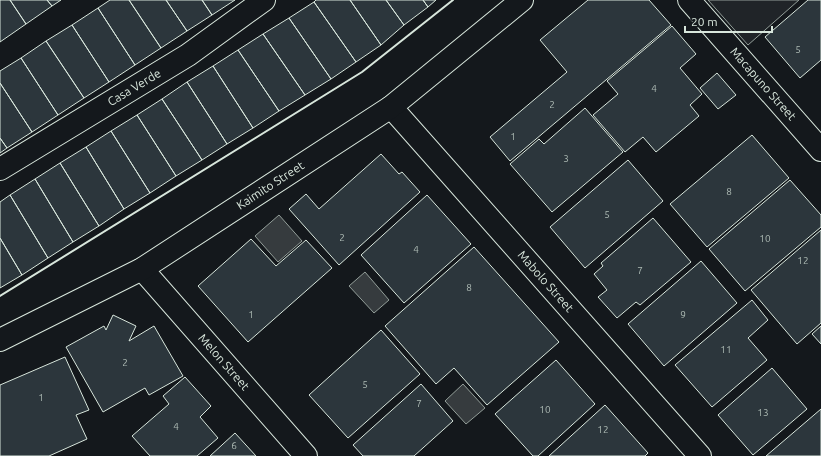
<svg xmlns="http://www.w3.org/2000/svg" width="821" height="456" font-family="Ubuntu,sans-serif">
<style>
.green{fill:#202428;stroke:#939e99}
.water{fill:#363b3e;stroke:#939e99}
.building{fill:#2c363c;stroke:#d8e6dc}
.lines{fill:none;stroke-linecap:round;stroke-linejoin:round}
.street-casing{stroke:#d8e6dc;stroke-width:24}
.street{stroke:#14181c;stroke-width:22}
.wall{stroke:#d8e6dc;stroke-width:2}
.labels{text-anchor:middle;stroke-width:3;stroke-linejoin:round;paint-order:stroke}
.number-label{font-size:10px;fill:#adbab4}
.street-label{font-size:12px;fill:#d8e6dc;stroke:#14181c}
</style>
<rect width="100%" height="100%" fill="#14181c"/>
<!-- green -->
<path class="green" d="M708,0H799L748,45Z"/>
<!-- water -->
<path class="water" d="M279,215L302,241L278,262L255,236Z
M365,272L389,300L374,313L349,286Z
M463,384L485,408L466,424L445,401Z"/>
<!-- building -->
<path class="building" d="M0,0H10L26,24L0,42Z
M10,0H47L52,6L26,24Z
M47,0H61L52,6Z
M110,0H129L161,48L135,65L98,8Z
M129,0H166L187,31L161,48Z
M166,0H202L212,15L187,31Z
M202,0H235L212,15Z
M316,0H350L381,45L356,62L314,2Z
M350,0H386L404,25L381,45Z
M386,0H423L428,7L404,25Z
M423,0H436L428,7Z
M588,0H649L671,25L510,161L490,137L567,72L540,40Z
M808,0H821V60L800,78L765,37Z
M314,2L356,62L331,79L289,18Z
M98,8L135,65L109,82L72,25Z
M289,18L331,79L305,95L263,34Z
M72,25L109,82L84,98L46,41Z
M672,26L696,54L680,68L702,94L690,105L699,116L656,152L643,137L625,152L593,115L618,94L607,81Z
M263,34L305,95L279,111L238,50Z
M46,41L84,98L58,115L21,58Z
M238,50L279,111L253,128L213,66Z
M21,58L58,115L32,132L0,83V71Z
M213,66L253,128L227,144L187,82Z
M717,73L736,95L718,109L700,88Z
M187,82L227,144L202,160L162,99Z
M0,83L32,132L7,148L0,138Z
M162,99L202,160L176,176L137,115Z
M585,108L623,152L552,212L510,164L539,139L544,144Z
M137,115L176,176L150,193L111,131Z
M111,131L150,193L124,209L86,147Z
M752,135L789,178L707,247L670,204Z
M0,138L7,148L0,153Z
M86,147L124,209L99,226L60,163Z
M381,154L399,174L402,172L420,192L339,265L289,209L306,194L319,209Z
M628,160L663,201L585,268L550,227Z
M60,163L99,226L73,242L35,179Z
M35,179L73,242L48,258L10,195Z
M790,180L821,215V227L745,291L709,249Z
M10,195L48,258L22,275L0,238V202Z
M427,195L471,244L404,303L361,255Z
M653,218L691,262L640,305L636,302L617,318L598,297L607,290L594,274L603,266L601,263Z
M821,230V323L797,344L751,290Z
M0,238L22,275L0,288Z
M251,239L276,266L306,240L332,268L248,342L198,286Z
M474,247L559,342L487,405L454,368L436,384L385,326Z
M701,261L737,303L664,366L628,324Z
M752,300L768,320L748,338L767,360L712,407L675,365Z
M113,315L136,326L129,341L154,326L183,376L149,395L145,388L103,412L66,347L104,326L106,330Z
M821,326V344L812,334Z
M381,330L420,374L348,438L309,395Z
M65,357L89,410L76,415L87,439L49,456H0V385Z
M556,360L595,404L538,456H533L495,414Z
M772,368L807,409L753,455L718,415Z
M185,377L211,406L200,417L218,438L197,456H150L132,436L169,404L163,396Z
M421,384L453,421L414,456H363L353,445Z
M605,405L648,453L645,456H549Z
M821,409V456H766Z
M235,433L256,456H210Z"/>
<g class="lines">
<!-- street casing -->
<g class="street-casing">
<g id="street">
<path id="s1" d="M689,0L821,150"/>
<path id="s2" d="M391,107L700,456"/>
<path id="s3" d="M0,169L188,55L264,0"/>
<path id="s4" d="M142,269L306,456"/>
<path id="s5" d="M0,340L142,269L391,107L522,0"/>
</g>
</g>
<!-- street -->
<use href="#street" class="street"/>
<!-- wall -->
<path class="wall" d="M0,296L362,72L453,0"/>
</g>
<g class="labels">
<!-- number labels -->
<g class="number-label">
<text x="798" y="53">5</text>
<text x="654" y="92">4</text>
<text x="552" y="108">2</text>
<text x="513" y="140">1</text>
<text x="566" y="162">3</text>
<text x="729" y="195">8</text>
<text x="607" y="218">5</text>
<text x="342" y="241">2</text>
<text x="765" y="242">10</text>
<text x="416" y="253">4</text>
<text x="803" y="264">12</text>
<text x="640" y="274">7</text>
<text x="469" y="291">8</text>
<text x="251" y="318">1</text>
<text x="683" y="318">9</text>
<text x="726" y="353">11</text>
<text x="125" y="366">2</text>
<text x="365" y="388">5</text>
<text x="41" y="401">1</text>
<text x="419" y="407">7</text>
<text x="545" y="413">10</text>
<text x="763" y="416">13</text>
<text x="176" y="430">4</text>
<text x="603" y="433">12</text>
<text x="234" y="449">6</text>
</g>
<!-- street labels -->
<g class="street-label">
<text dy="4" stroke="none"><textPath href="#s1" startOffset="112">Macapuno Street</textPath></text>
<text dy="4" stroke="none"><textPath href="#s3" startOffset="157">Casa Verde</textPath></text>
<text dy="4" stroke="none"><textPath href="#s5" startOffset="312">Kaimito Street</textPath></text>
<text dy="4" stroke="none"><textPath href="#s2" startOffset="233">Mabolo Street</textPath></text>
<text dy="4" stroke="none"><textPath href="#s4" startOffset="124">Melon Street</textPath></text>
</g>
</g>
<!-- scale -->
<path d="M685 26v6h87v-6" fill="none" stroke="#d8e6dc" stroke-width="2"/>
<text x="691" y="26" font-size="12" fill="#d8e6dc" stroke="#14181c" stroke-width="3" paint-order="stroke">20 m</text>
</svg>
